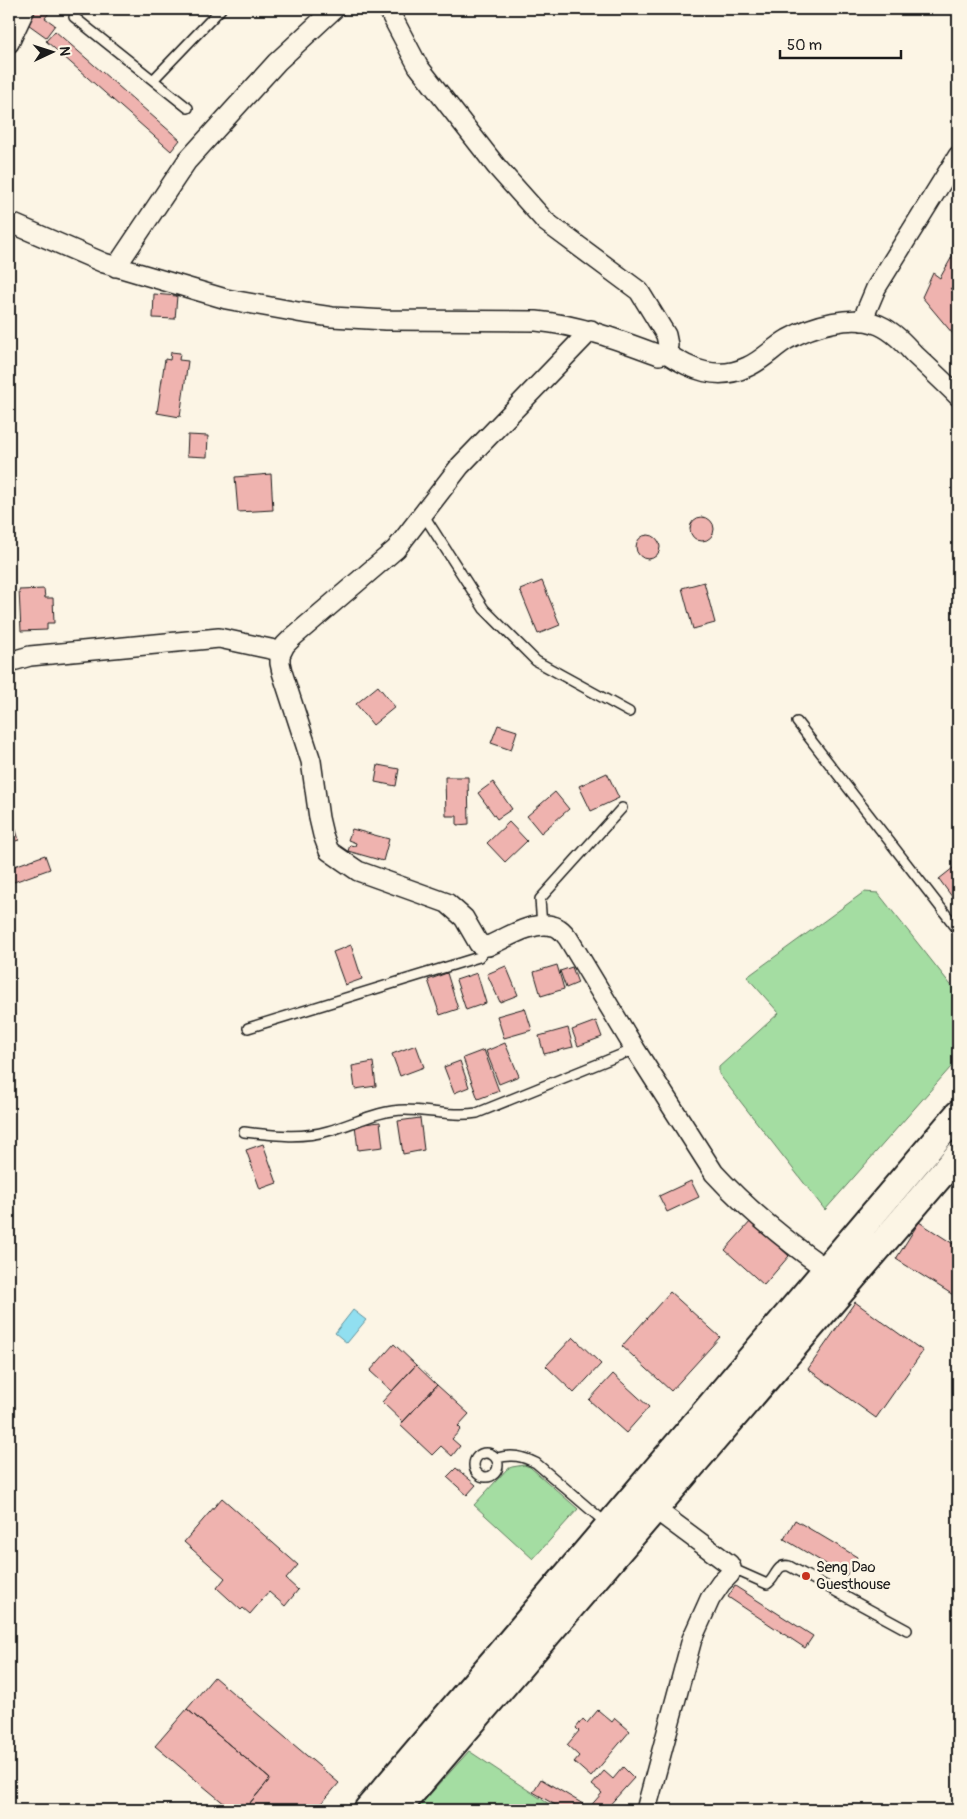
<svg xmlns="http://www.w3.org/2000/svg" width="967" height="1819" font-family="Pangolin,sans-serif">
<style>
.green{fill:#a4dda2;stroke:#607c5f}
.water{fill:#91dff0;stroke:#62919b}
.building{fill:#efb3af;stroke:#1c1c1c}
.lines{fill:none;stroke-linecap:round;stroke-linejoin:round}
.lane-casing{stroke:#1c1c1c;stroke-width:12}
.street-casing{stroke:#1c1c1c;stroke-width:22}
.secondary-casing{stroke:#1c1c1c;stroke-width:30}
.lane{stroke:#fcf5e5;stroke-width:9}
.street{stroke:#fcf5e5;stroke-width:19}
.secondary{stroke:#fcf5e5;stroke-width:26}
.poi-dot{fill:#c8321e;stroke:#fcf5e5;stroke-width:2}
.labels{text-anchor:middle;stroke-width:5;stroke-linejoin:round;paint-order:stroke}
.poi-label{font-size:15px;fill:#1c1c1c;stroke:#fcf5e5;text-anchor:start}
</style>
<rect width="100%" height="100%" fill="#fcf5e5"/>
<filter id="ink" filterUnits="userSpaceOnUse"><feTurbulence type="fractalNoise" baseFrequency=".02" numOctaves="2"/><feDisplacementMap in="SourceGraphic" scale="10" xChannelSelector="R" yChannelSelector="G"/><feConvolveMatrix kernelMatrix="1 2 1 2 8 2 1 2 1" color-interpolation-filters="sRGB"/></filter>
<g filter="url(#ink)">
<!-- green -->
<path class="green" d="M864,892L878,893L958,994V1059L825,1210L719,1074V1067L779,1013L747,977Z
M524,1465L530,1467L578,1509L533,1559L474,1505L507,1469L512,1467Z
M469,1751L558,1810H416Z"/>
<!-- water -->
<path class="water" d="M353,1310L366,1320L347,1343L335,1333Z"/>
<!-- building -->
<path class="building" d="M34,9H52L45,18L55,25L46,37L25,22Z
M55,31L180,140L171,151L46,41Z
M958,246V292L950,288L958,299V340L922,297L933,273L940,278Z
M154,294L177,296L175,319L153,318Z
M171,352L180,353L179,360L188,361L180,417L157,413L165,359L170,360Z
M188,435L208,436L207,457L187,456Z
M271,474L273,510L238,512L235,477Z
M690 529a12 12 0 1 1 24 0a12 12 0 1 1-24 0Z
M636 547a12 12 0 1 1 24 0a12 12 0 1 1-24 0Z
M542,581L560,625L538,634L520,590Z
M704,582L715,623L693,629L682,588Z
M44,589L45,598H53L54,623H47V630L21,631L19,590Z
M378,686L395,707L373,725L356,704Z
M498,725L517,731L511,750L491,743Z
M378,765L399,769L396,786L375,782Z
M607,773L619,798L591,811L579,786Z
M445,777H468L469,824L457,825V816H446Z
M493,782L512,809L497,819L478,793Z
M555,792L569,809L541,833L527,816Z
M9,808L19,840L9,843Z
M509,822L527,841L505,862L487,843Z
M352,829L389,839L383,861L348,851L350,845L355,846L356,843L348,840Z
M45,855L50,869L11,883L9,876V868Z
M958,864V905L939,879Z
M351,945L362,979L345,985L333,952Z
M557,965L564,989L541,996L534,972Z
M506,966L518,995L500,1002L487,974Z
M572,967L578,983L566,988L560,971Z
M447,973L458,1009L440,1015L428,980Z
M477,973L486,1003L466,1010L456,980Z
M525,1008L532,1030L504,1038L497,1016Z
M596,1021L602,1037L578,1046L572,1030Z
M568,1028L573,1047L544,1054L539,1036Z
M505,1043L519,1076L499,1084L486,1051Z
M416,1045L424,1067L400,1076L392,1054Z
M484,1050L499,1091L478,1099L463,1058Z
M460,1061L469,1087L454,1093L444,1067Z
M373,1062L376,1086L355,1089L352,1066Z
M420,1118L424,1150L403,1154L398,1121Z
M380,1122L383,1147L358,1150L355,1125Z
M263,1144L277,1183L260,1189L246,1150Z
M691,1181L699,1197L667,1212L659,1196Z
M751,1221L789,1256L764,1285L725,1250Z
M919,1222L958,1247V1298L896,1259Z
M670,1292L720,1337L671,1391L622,1346Z
M855,1302L923,1351L876,1418L808,1369Z
M573,1337L601,1364L574,1393L546,1366Z
M394,1344L416,1365L392,1391L370,1371Z
M416,1365L437,1385L403,1422L382,1402Z
M613,1374L649,1407L626,1433L589,1400Z
M437,1385L469,1414L458,1426L461,1429L452,1439L460,1446L452,1456L441,1446L432,1455L400,1425Z
M456,1468L476,1485L467,1495L447,1477Z
M222,1498L298,1565L286,1579L298,1590L285,1606L269,1592L250,1614L243,1608L241,1610L217,1588L225,1578L184,1542Z
M795,1520L857,1557L846,1576L784,1539Z
M735,1586L813,1636L805,1648L728,1597Z
M214,1677L339,1783L316,1810H244L270,1779L187,1709Z
M187,1709L270,1779L244,1810H232L155,1746Z
M598,1710L612,1722L615,1718L630,1731L591,1777L574,1762L579,1756L567,1745L579,1731L576,1728L583,1719L587,1723Z
M623,1767L634,1778L605,1810H587L602,1793L592,1785L604,1771L613,1779Z
M541,1779L583,1804L580,1810H564L533,1792Z"/>
<g class="lines">
<!-- lane casing -->
<g class="lane-casing">
<path id="lane" d="M74,17L188,108
M153,80L221,9
M423,514L484,609L536,661L629,712
M797,722L958,930
M542,926L540,899L622,808
M248,1028L479,957L484,952L485,946
M244,1132C272,1135 301,1139 328,1131C354,1124 378,1110 405,1110C430,1110 452,1117 477,1113L635,1049
M474 1465a12 12 0 1 1 24 0a12 12 0 1 1-24 0Z
M497,1458C512,1454 522,1456 536,1463L607,1524
M731,1568L767,1584C776,1579 776,1563 789,1566L907,1630"/>
</g>
<!-- street casing -->
<g class="street-casing">
<path id="street" d="M388,9L418,66L496,166L546,222L639,291L666,335L668,345L666,353C691,370 718,381 747,367C762,361 774,347 788,339C812,326 853,313 879,325C893,331 904,343 914,354C929,368 944,382 958,396
M9,43L25,9
M9,222L104,263L226,299L298,312L332,317L386,320L536,321C580,325 619,340 659,355L666,353
M116,267L187,161L277,62L334,9
M862,321L876,288L958,156
M280,655L285,645L293,637L396,549L460,466L591,330
M9,662L30,656L219,638L275,650L280,655V663L282,672L311,761L319,818L323,835L329,851L358,871L447,903L464,918L479,944L488,946C507,938 531,921 553,926C559,927 564,933 568,938L635,1049L714,1173C748,1210 786,1241 826,1269
M646,1810L692,1639L710,1599L721,1583L730,1574L731,1568L729,1564L655,1509"/>
</g>
<!-- secondary casing -->
<g class="secondary-casing">
<path id="secondary" d="M367,1810L958,1114
M397,1810L958,1155"/>
</g>
<!-- lane -->
<use href="#lane" class="lane"/>
<!-- street -->
<use href="#street" class="street"/>
<!-- secondary -->
<use href="#secondary" class="secondary"/>
</g>
</g>
<!-- markers -->
<circle class="poi-dot" cx="806" cy="1576" r="5"/>
<g class="labels">
<!-- poi labels -->
<g class="poi-label">
<text x="816" y="1572">Seng Dao<tspan x="816" dy="17">Guesthouse</tspan></text>
</g>
</g>
<!-- margin -->
<rect width="967" height="1819" fill="none" stroke="#fcf5e5" stroke-width="30"/>
<rect x="15" y="15" width="937" height="1789" fill="none" stroke="#1c1c1c" stroke-width="2" filter="url(#ink)"/>
<!-- north arrow -->
<g transform="translate(52 52) rotate(86)" stroke="#fcf5e5" stroke-width="4" paint-order="stroke">
<path d="M0-4L9 19L0 12L-9 19Z" fill="#1c1c1c"/>
<text y="-8" font-size="14" font-weight="bold" text-anchor="middle" fill="#1c1c1c">N</text>
</g>
<!-- scale -->
<path d="M780 50v8h121v-8" fill="none" stroke="#1c1c1c" stroke-width="2.5"/>
<text x="787" y="50" font-size="15" fill="#1c1c1c" stroke="#fcf5e5" stroke-width="4" paint-order="stroke">50 m</text>
</svg>
